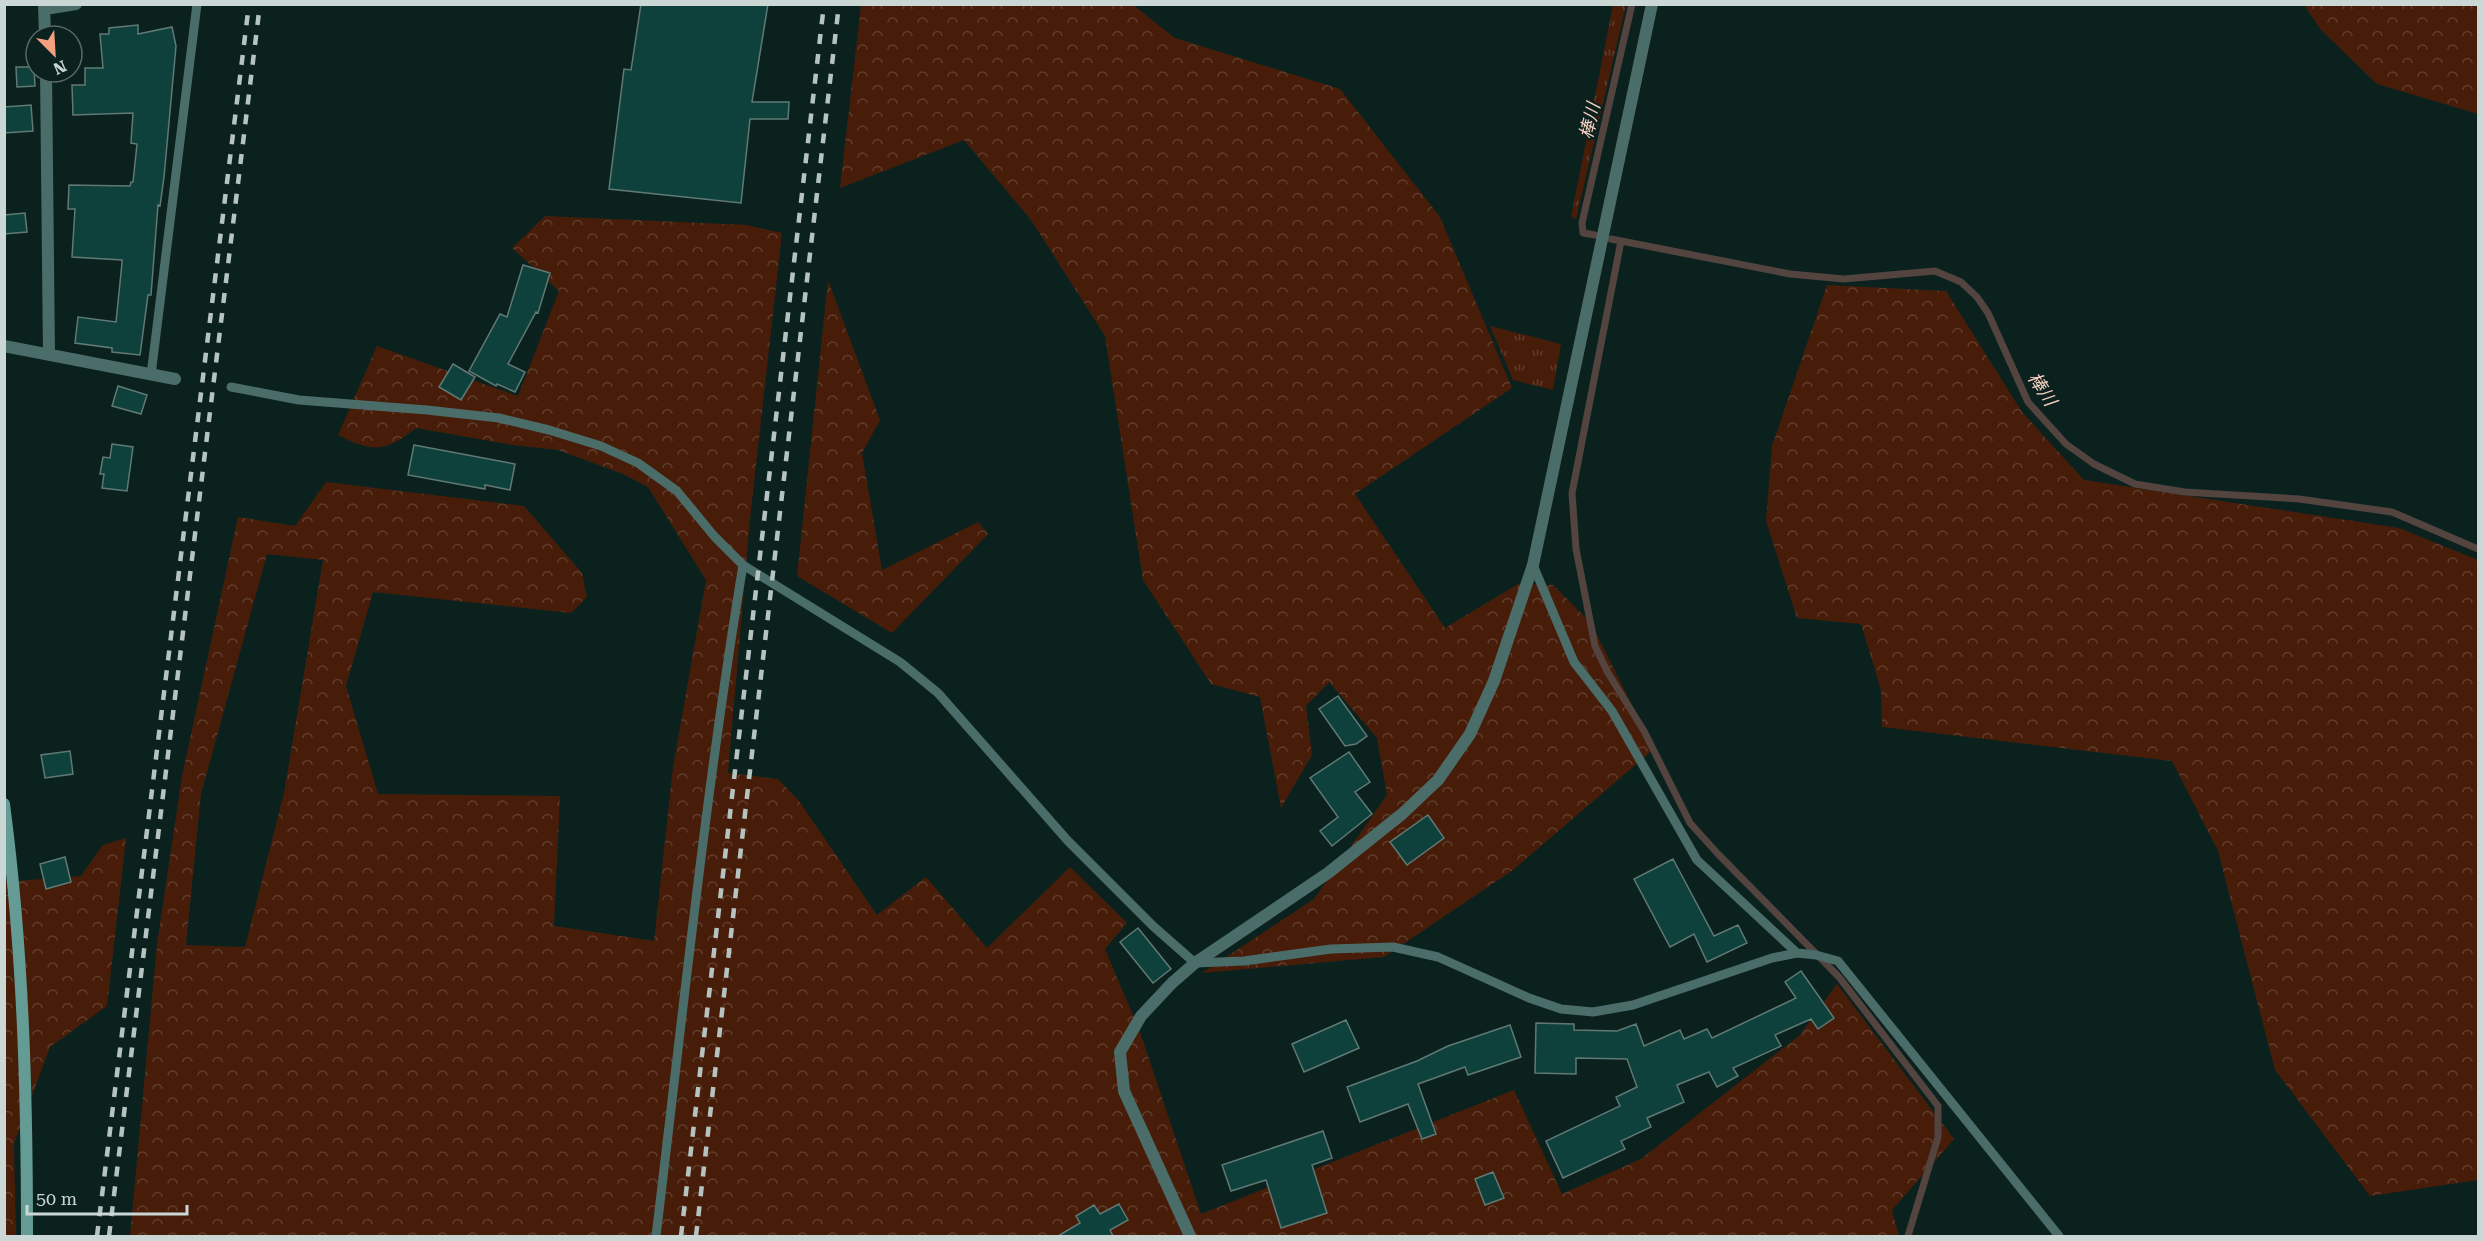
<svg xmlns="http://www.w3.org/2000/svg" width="2483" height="1241" font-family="'Roboto Serif','Noto Sans JP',serif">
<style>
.grass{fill:url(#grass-tufts)}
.forest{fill:url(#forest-crowns);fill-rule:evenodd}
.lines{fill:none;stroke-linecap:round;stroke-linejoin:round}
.stream{stroke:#534440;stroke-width:7}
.building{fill:#0f413c;stroke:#617975;stroke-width:1.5}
.service{stroke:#4b6d69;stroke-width:9}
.minor{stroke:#4b6d69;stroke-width:12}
.secondary{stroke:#649c95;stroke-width:12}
.rail{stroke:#b6c4c1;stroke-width:4.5;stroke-dasharray:10 10;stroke-linecap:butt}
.labels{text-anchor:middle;stroke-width:4.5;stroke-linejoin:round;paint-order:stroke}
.water-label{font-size:18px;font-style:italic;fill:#f6d0c1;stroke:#0b211e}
</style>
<defs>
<pattern id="grass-tufts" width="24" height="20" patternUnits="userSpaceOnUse" patternTransform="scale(1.5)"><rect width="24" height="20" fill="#471d0a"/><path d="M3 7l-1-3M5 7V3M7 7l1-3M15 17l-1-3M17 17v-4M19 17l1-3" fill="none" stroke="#603d2d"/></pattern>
<pattern id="forest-crowns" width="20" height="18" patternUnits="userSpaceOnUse" patternTransform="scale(1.5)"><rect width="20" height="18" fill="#471d0a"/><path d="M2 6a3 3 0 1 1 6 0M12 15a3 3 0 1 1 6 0" fill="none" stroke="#603d2d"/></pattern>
</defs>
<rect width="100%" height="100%" fill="#0b211e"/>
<!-- grass -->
<path class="grass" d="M1613,5H1626L1576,219L1571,217Z
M1490,326L1561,344L1553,390L1513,380Z"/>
<!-- forest -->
<path class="forest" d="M861,5H1133L1175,38L1340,89L1440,217L1512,388L1355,494L1445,628L1518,584L1553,585L1591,623L1654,749L1513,870L1384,957L1202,973L1314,899L1387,795L1377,738L1329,682L1306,706L1312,755L1281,808L1260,697L1211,684L1143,580L1105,336L1031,220L964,140L840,188Z
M2304,5H2478V114L2377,84L2321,30Z
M545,216L747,225L782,233L750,519L728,773L778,779L799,801L877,915L926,877L987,948L1070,867L1127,923L1105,949L1140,1032L1201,1214L1514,1090L1562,1194L1641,1159L1800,1035L1837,984L1954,1139L1892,1210L1899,1236H130L157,944L182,776L238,517L295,526L326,482L524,506L582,573L587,597L571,613L373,592L346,686L378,794L560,796L554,926L654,941L673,767L706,580L648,487L623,474L558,450L513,445L416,428C386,452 372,453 338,435L377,346L518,396L559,291L512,248ZM267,554L323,560L284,793L245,947L186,945L201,794Z
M828,280L880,420L862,453L882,570L978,522L988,534L892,633L797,576Z
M1827,285L1946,291L2022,412L2084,480L2399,528L2478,560V1180L2370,1196L2275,1070L2218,851L2172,761L1882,727L1881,690L1861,624L1797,618L1766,521L1772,446Z
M126,838L107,1006L50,1047L14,1144L16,1236H5V882L81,876L103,845Z"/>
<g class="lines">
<!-- stream -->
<path class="stream" d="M1595,235L1583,233L1582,223L1632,4
M1611,239L1790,274L1844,279L1935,271L1961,282L1977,297L1988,313L2028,402L2066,444L2094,464L2135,484L2185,492L2299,499L2392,512L2478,549
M1621,241L1572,493L1576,549L1595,646L1608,673L1644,731L1690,823L1718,854L1839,977L1938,1106V1137L1908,1236"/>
</g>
<!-- building -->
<path class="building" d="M641,4H768L752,102H789L788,119H750L741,203L609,189L624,69L631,70Z
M138,25V34L172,27L176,46L164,177L160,206L158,205L151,295H148L140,355L112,352V348L75,343L78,317L116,322L122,263V260L72,257L75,209H68L69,185L130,186L131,182H133L137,144L131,143L133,113L73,115L72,85H85V68H103L100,34H109V28Z
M16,67H34L35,86L17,87Z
M31,105L33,131L4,133V107Z
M25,213L27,232L4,234V215Z
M523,265L550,273L538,313L536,312L508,364L525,372L515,392L497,384L496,386L469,371L500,314L507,317Z
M453,364L475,377L461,400L439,387Z
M118,386L147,395L141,414L112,406Z
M112,444L133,447L127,491L102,488L104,474H100L103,457L110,458Z
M414,445L515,464L510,490L485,485V489L408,475Z
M1338,696L1367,736L1356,744L1345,746L1319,709Z
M70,751L73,774L45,778L41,755Z
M1349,752L1370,782L1355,792L1372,814L1332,846L1320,831L1338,817L1310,778Z
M1428,815L1444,838L1407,865L1390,842Z
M65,857L71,882L46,889L40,864Z
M1673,859L1714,936L1738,925L1747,943L1707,962L1694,934L1670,947L1634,879Z
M1138,928L1171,969L1153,983L1120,942Z
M1801,971L1834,1018L1818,1029L1811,1019L1775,1035L1781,1046L1733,1068L1738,1076L1717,1087L1709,1072L1677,1085L1684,1102L1647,1118L1651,1127L1621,1141L1625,1149L1563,1178L1546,1141L1620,1106L1616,1097L1637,1087L1627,1059L1576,1058V1074L1535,1073L1536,1023L1574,1024V1030L1617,1031L1636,1024L1644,1046L1680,1030L1684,1039L1707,1029L1712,1038L1796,998L1785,982Z
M1346,1020L1359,1048L1304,1072L1292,1044Z
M1510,1025L1521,1057L1468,1075L1465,1067L1418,1084L1436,1134L1422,1139L1408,1104L1360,1122L1347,1087L1417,1061L1448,1046Z
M1323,1131L1332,1158L1312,1165L1327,1213L1281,1228L1266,1180L1231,1191L1222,1165Z
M1493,1172L1504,1198L1485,1205L1475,1179Z
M1119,1204L1128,1220L1110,1230L1113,1236H1058L1080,1223L1076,1216L1094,1205L1100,1214Z"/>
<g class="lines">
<!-- service -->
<path class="service" d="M151,375L197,4
M231,387L299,400L427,410L499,418L549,430L601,446L638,463L677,491L714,536L743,565L900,662L938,693L1068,841L1153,926L1195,963L1244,961L1331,949L1393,947L1438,957L1529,998L1561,1009L1593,1012L1633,1005L1772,958L1797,953L1816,955L1838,961L2059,1236
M1533,565L1574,662L1612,711L1697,860L1797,953
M656,1236C683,1013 706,788 743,565"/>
<!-- minor -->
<path class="minor" d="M44,4L45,36
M45,9L76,4
M46,72L49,355
M4,346L175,379
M1190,1236L1124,1091L1120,1052L1141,1016L1172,983L1195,963L1328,873L1402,814L1438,780L1470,734L1494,681L1533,565L1652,4"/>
<!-- secondary -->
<path class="secondary" d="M4,804C23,948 27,1091 27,1236"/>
<!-- rail -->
<path class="rail" d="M97,1236L249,4
M109,1236L260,4
M681,1236L824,4
M696,1236L839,4"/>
</g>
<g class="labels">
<!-- water labels -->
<g class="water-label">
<text transform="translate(1590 121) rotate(-77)" y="6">棒川</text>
<text transform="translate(2042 389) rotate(57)" y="6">棒川</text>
</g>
</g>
<!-- border -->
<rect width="2483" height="1241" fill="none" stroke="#cbd7d5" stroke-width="12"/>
<!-- north arrow -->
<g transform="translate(54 54) rotate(156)"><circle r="28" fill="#0b211e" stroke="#586a67" stroke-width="1.5"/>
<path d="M0-4.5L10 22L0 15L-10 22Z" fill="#f2a07f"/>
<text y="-9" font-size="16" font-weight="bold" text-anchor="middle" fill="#cbd7d5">N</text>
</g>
<!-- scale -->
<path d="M27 1205v9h160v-9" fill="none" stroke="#cbd7d5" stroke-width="3"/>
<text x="36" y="1205" font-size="18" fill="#cbd7d5" stroke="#0b211e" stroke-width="4.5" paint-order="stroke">50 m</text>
</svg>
